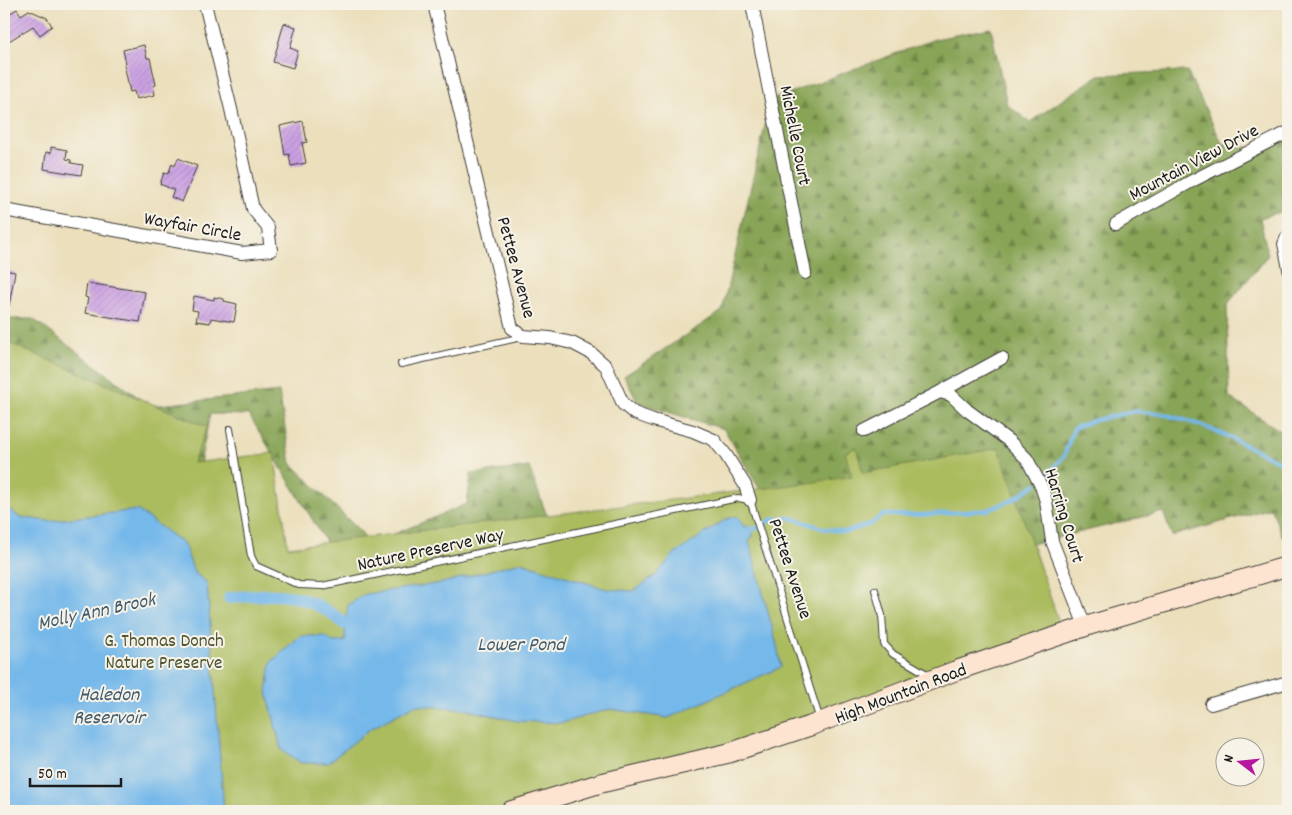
<svg xmlns="http://www.w3.org/2000/svg" width="1292" height="815" font-family="Dekko,sans-serif">
<style>
.forest{fill:url(#forest-firs);stroke:#526039}
.park{fill:#abbc5f;stroke:#646c3e}
.water{fill:#74b8ea;stroke:#486a83}
.lines{fill:none;stroke-linecap:round;stroke-linejoin:round}
.stream{stroke:#74b8ea;stroke-width:4}
.canal{stroke:#74b8ea;stroke-width:12}
.building{fill:url(#building-hatch)}
.service-casing{stroke:#3b3934;stroke-width:8}
.minor-casing{stroke:#3b3934;stroke-width:14}
.secondary-casing{stroke:#3b3934;stroke-width:21}
.service{stroke:#fff;stroke-width:6}
.minor{stroke:#fff;stroke-width:12}
.secondary{stroke:#fde4d1;stroke-width:19}
.labels{text-anchor:middle;stroke-width:4;stroke-linejoin:round;paint-order:stroke}
.street-label{font-size:19px;fill:#1c1c1c;stroke:#f7f3e8}
.park-label{font-size:19px;fill:#4e5433;stroke:#f7f3e8}
.water-label{font-size:20px;font-style:italic;fill:#3f5a6e;stroke:#f7f3e8}
</style>
<defs>
<pattern id="forest-firs" width="22" height="20" patternUnits="userSpaceOnUse" patternTransform="scale(1.25)"><rect width="22" height="20" fill="#88a456"/><path d="M5 1l3.5 6h-7zM16 11l3.5 6h-7z" fill="#6e8546"/></pattern>
<pattern id="building-hatch" width="6" height="6" patternUnits="userSpaceOnUse" patternTransform="scale(1.25)"><rect width="6" height="6" fill="#cba1e3"/><path d="M-1 1l2-2M0 6l6-6M5 7l2-2" fill="none" stroke="#ae8ac2"/></pattern>
</defs>
<rect width="100%" height="100%" fill="#f7f3e8"/>
<filter id="ink" filterUnits="userSpaceOnUse"><feTurbulence type="fractalNoise" baseFrequency=".02" numOctaves="2"/><feDisplacementMap in="SourceGraphic" scale="10" xChannelSelector="R" yChannelSelector="G"/><feConvolveMatrix kernelMatrix="1 2 1 2 8 2 1 2 1" color-interpolation-filters="sRGB"/></filter>
<filter id="wash" filterUnits="userSpaceOnUse"><feTurbulence type="fractalNoise" baseFrequency=".0096" numOctaves="4" result="noise"/><feDisplacementMap in="SourceGraphic" scale="20" xChannelSelector="R" yChannelSelector="G"/><feGaussianBlur stdDeviation="1.12" result="paint"/><feColorMatrix in="noise" values="0 0 0 0 0 0 0 0 0 0 0 0 0 0 0 0 0 1.4 0 .05"/><feComposite in="paint" operator="in"/></filter>
<g filter="url(#wash)">
<rect width="100%" height="100%" fill="#ebdfbc"/>
<!-- forest -->
<path class="forest" d="M991,28L1007,105L1030,122L1099,75L1187,71L1222,143L1257,149L1288,134V210L1260,218L1268,255L1227,305L1229,397L1288,436V537L1283,538L1271,508L1172,536L1163,512L983,556L326,542L249,415L210,414L184,544L4,505V319H33L150,406L279,392L291,463L372,543L467,504L471,474L529,467L556,540L766,500L724,429L638,403L624,376L722,311L771,100L935,39Z"/>
<!-- park -->
<path class="park" d="M4,341L207,427L193,463L274,453L288,547L808,483L852,476L845,453L856,447L863,473L999,448L1063,634L810,726L511,811H4Z"/>
<!-- water -->
<path class="water" d="M4,505L19,517L48,521L137,510L184,544L194,572L207,583L224,811H4Z
M737,516L744,527L751,525L753,536L749,541L777,645L781,667L668,718L610,709L562,723L517,721L464,709L415,705L370,729L328,763H301L281,749L267,692L271,662L300,636H325L333,642L345,641V624L348,605L365,594L442,583L521,562L606,589L634,591L657,574L673,555L726,519Z"/>
<g class="lines">
<!-- stream -->
<path class="stream" d="M1042,480L1064,456L1074,428L1092,421L1135,411L1163,414L1198,424L1229,437L1288,466
M748,533L773,519L792,518L825,529L846,532L871,524L882,515H921L988,510L1012,500L1036,484"/>
<!-- canal -->
<path class="canal" d="M229,598C277,592 306,591 345,624"/>
</g>
<g id="blocks">
<!-- building -->
<path class="building" d="M17,9L21,15L29,10L47,18L52,26L40,35L33,26L9,41L4,33V17Z
M284,23L296,27L290,48L298,51L293,68L273,62Z
M144,45L147,58H150L156,85L153,86L155,95L136,99L134,91L130,92L124,64L126,63L123,50Z
M303,121L307,142L302,143L306,163L291,166L289,154L285,155L280,126Z
M51,147L67,150L66,159L71,160V163L83,165L81,175L44,169L46,152L51,153Z
M178,158L197,166L182,202L171,197L174,190L160,184L164,173L168,174L172,164L175,166Z
M4,270L15,272L9,306L4,305Z
M87,283L145,292L140,322L85,313L88,298L85,297Z
M194,296L214,300V297L224,299V301L237,304L234,322L211,318L210,323L196,321L198,311L192,310Z"/>
</g>
</g>
<g filter="url(#ink)">
<use href="#blocks" fill-opacity="0" stroke="#3b3934" stroke-width="1"/>
<g class="lines">
<!-- service casing -->
<g class="service-casing">
<path id="service" d="M1288,235L1284,236L1281,244L1288,279
M401,364L522,337
M230,429L251,556L256,566L299,585L322,586L738,498L750,500L820,720
M875,590L882,615L884,644L893,654L932,677"/>
</g>
<!-- minor casing -->
<g class="minor-casing">
<path id="minor" d="M434,4L512,328L523,336L550,338L572,343L591,353L606,366L623,404L634,413L653,420L693,431L714,440L726,455L736,471L745,485L750,500
M752,4L805,273
M4,210L242,253L271,250L268,228L253,209L231,109L205,4
M1116,224L1192,181L1288,132
M940,392L1002,358
M864,431L940,392L951,395L967,410L1009,441L1027,459L1041,486L1046,501L1052,541L1085,626
M1211,704L1288,682"/>
</g>
<!-- secondary casing -->
<g class="secondary-casing">
<path id="secondary" d="M510,811L601,783L729,753L810,726L955,671L1025,647L1090,625L1288,566"/>
</g>
<!-- service -->
<use href="#service" class="service"/>
<!-- minor -->
<use href="#minor" class="minor"/>
<!-- secondary -->
<use href="#secondary" class="secondary"/>
</g>
</g>
<g class="labels">
<!-- street labels -->
<g class="street-label">
<text transform="translate(797 135) rotate(79)" y="7">Michelle Court</text>
<text transform="translate(1193 161) rotate(-28)" y="7">Mountain View Drive</text>
<text transform="translate(193 225) rotate(10)" y="7">Wayfair Circle</text>
<text transform="translate(518 267) rotate(75)" y="7">Pettee Avenue</text>
<text transform="translate(1066 515) rotate(73)" y="7">Harring Court</text>
<text transform="translate(430 548) rotate(-12)" y="7">Nature Preserve Way</text>
<text transform="translate(792 568) rotate(72)" y="7">Pettee Avenue</text>
<text transform="translate(900 692) rotate(-21)" y="7">High Mountain Road</text>
</g>
<!-- park labels -->
<g class="park-label">
<text x="164" y="646">G. Thomas Donch<tspan x="164" dy="22">Nature Preserve</tspan></text>
</g>
<!-- water labels -->
<g class="water-label">
<text transform="translate(96 610) rotate(-12)" y="7">Molly Ann Brook</text>
<text x="521" y="650">Lower Pond</text>
<text x="109" y="700">Haledon<tspan x="109" dy="23">Reservoir</tspan></text>
</g>
</g>
<!-- margin -->
<rect width="1292" height="815" fill="none" stroke="#f7f3e8" stroke-width="20"/>
<!-- north arrow -->
<g transform="translate(1240 762) rotate(286)"><circle r="24" fill="#f7f3e8" stroke="#9f9d96"/>
<path d="M0-4L9 19L0 12L-9 19Z" fill="#b5179e"/>
<text y="-8" font-size="14" font-weight="bold" text-anchor="middle" fill="#1c1c1c">N</text>
</g>
<!-- scale -->
<path d="M30 778v8h91v-8" fill="none" stroke="#1c1c1c" stroke-width="2.5"/>
<text x="38" y="778" font-size="15" fill="#1c1c1c" stroke="#f7f3e8" stroke-width="4" paint-order="stroke">50 m</text>
</svg>
